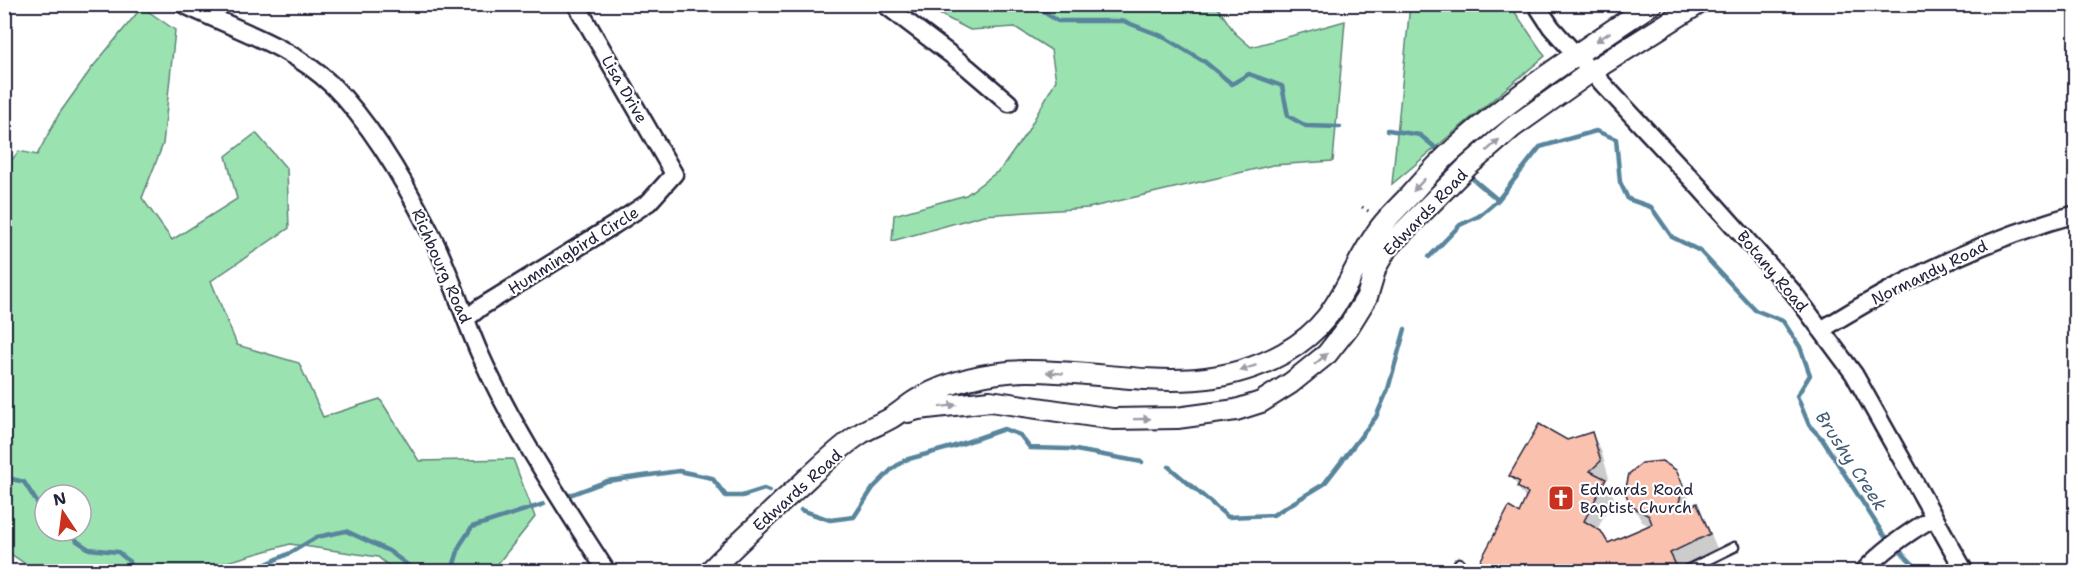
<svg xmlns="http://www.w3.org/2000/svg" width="2080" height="576" font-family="'Shantell Sans',sans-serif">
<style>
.green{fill:#9ae3b1;stroke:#5e8276;stroke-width:1.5;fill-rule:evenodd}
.shadow{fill:#0003}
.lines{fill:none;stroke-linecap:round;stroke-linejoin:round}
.stream{stroke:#59859c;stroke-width:4.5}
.building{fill:#fac1af;stroke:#22223b;stroke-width:1.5}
.service-casing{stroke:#22223b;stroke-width:13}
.minor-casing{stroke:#22223b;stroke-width:21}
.tertiary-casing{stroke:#22223b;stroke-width:24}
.path{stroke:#22223b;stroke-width:3;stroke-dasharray:1.5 4.5;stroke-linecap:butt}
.service{stroke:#fff;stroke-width:8}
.minor{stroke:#fff;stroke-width:16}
.tertiary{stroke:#fff;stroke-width:20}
.oneway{fill:#9c9ca7}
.labels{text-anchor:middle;stroke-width:4.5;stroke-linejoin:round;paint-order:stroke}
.street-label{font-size:16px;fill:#22223b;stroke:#fff}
.poi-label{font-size:16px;fill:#22223b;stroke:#fff;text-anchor:start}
.water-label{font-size:18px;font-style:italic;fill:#425c74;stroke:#fff}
</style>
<rect width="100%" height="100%" fill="#fff"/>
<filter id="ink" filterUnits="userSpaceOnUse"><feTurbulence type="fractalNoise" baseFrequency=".0167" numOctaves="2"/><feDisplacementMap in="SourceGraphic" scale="12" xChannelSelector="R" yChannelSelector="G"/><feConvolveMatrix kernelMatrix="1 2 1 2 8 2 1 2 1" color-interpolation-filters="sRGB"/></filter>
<g filter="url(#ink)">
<!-- green -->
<path class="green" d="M922,5H1216L1235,33L1251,47L1345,21L1333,161L1273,165L1088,208L984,215L892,241L894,215L966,195L1001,169L1027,132L1056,80L1051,50L1015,27L970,30Z
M1410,5H1510L1545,56L1392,184Z
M142,7L175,30L163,144L142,198L172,240L237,199L226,156L256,133L287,169L289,228L211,281L237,345L299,363L323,417L380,399L419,461L513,459L535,517L492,571H395L378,557L290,544L210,567L206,571H36L5,550V168L19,151L37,155L59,114L91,69ZM45,495H81V531H45Z"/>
<!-- shadow -->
<path class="shadow" d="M1592,434L1601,450L1609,478L1605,482L1614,497L1597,530L1607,544L1650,526L1642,522L1633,506L1675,471L1691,503L1690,509L1697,505L1706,521L1718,551L1678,569L1679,572H1477L1519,515L1526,500L1511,476Z"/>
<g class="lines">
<!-- stream -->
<path class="stream" d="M1031,4L1058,21H1123L1162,36L1205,62L1232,84L1249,74L1282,86L1288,116L1306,126L1340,127
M1388,130L1420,135L1437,149
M1473,179L1498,200
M1429,257L1460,225L1479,216L1498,200L1540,147L1596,131L1616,139L1620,182L1628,199L1651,207L1672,237L1700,251L1755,310L1783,321L1800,347L1810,375L1797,396L1809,425L1822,439L1883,534L1921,572
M1169,467L1228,517L1273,515L1324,484L1376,417L1388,389L1405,329
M4,477L24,482L42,510L45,512
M570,495L607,481L679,471L712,478L726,496H742L764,489L769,491
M801,510L830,520L854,517L873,488L892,469L905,460L952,447L1004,429L1020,435L1030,448L1070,449L1142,462
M71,531L77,541L89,549L118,552L130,562L128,572
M249,572L290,553L317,537L346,531L389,551L417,572
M436,572L453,567L460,545L472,527L544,504"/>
</g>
<!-- building -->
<path class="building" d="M1539,424L1567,440L1592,432L1601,461L1590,471L1606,479L1584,521L1601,531L1608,543L1652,524L1649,516L1631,506L1625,492L1629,474L1642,463L1662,461L1676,470L1683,485L1679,503L1682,511L1697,503L1710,534L1670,553L1677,567L1666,572H1654L1651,563L1628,572L1475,571L1509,507L1519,513L1528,493L1517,487L1520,482L1509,476Z"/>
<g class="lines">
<!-- service casing -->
<g class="service-casing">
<path id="service" d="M1459,563L1467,572
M1683,572L1734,547"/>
</g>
<!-- minor casing -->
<g class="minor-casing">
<path id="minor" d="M183,4C234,29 292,46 333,86C371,124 407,186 431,234C450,271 462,313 479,352C513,429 561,500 607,572
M884,4L967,67L1009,103
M1536,4L1551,27L1576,55L1700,188L1793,292L1854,374L1965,572
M466,319L481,307L614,225L649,202L674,174L576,4
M1821,330C1901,280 1985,239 2076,214
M1863,572C1884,549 1907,533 1933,518"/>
</g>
<!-- tertiary casing -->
<g class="tertiary-casing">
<path id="tertiary" d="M908,412L918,409L990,401L1113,419L1177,418L1236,410L1261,402L1291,383L1327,354L1349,326L1367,297L1376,267L1387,248L1467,167L1513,127L1592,71L1698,4
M709,572C734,546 760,523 785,499C808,479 835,450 860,434C870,427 881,424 891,418C901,412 910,403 920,398C953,380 989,372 1026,371C1117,370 1198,401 1284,353C1340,321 1343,283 1375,235C1384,220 1398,208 1410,195C1424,179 1438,163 1454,149C1515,94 1584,49 1652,4"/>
</g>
<!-- path -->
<path class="path" d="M1362,207L1370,212"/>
<!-- service -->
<use href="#service" class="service"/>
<!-- minor -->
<use href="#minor" class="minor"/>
<!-- tertiary -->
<use href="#tertiary" class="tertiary"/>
</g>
<!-- one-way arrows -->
<defs><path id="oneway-solid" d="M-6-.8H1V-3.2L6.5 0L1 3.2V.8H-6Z" transform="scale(1.5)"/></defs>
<g class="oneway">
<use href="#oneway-solid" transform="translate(1603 37) rotate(147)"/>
<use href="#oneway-solid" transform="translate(1493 145) rotate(-42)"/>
<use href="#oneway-solid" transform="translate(1419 185) rotate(133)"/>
<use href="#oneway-solid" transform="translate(1321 359) rotate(-40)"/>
<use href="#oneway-solid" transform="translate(1248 368) rotate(161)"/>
<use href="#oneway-solid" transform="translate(1055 373) rotate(-176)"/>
<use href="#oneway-solid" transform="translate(948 406) rotate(-7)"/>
<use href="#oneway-solid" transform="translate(1142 419) rotate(-1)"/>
</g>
</g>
<!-- icons -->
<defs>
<g id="church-square" transform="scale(1.35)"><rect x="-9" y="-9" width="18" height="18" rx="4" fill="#c8321e" stroke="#fff"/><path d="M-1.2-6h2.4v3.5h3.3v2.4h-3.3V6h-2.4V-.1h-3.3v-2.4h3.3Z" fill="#fff"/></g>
</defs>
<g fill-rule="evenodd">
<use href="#church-square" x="1561" y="498"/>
</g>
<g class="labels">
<!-- street labels -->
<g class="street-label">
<text transform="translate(625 89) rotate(60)" y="6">Lisa Drive</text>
<text transform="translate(1425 212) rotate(-46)" y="6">Edwards Road</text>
<text transform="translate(573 250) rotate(-32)" y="6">Hummingbird Circle</text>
<text transform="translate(442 266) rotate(66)" y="6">Richbourg Road</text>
<text transform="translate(1773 271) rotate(50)" y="6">Botany Road</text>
<text transform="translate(1929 272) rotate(-26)" y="6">Normandy Road</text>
<text transform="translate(797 490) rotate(-42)" y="6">Edwards Road</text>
</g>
<!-- poi labels -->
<g class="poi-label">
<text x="1580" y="495">Edwards Road<tspan x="1580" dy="18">Baptist Church</tspan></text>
</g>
<!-- water labels -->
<g class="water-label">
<text transform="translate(1851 461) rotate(57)" y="6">Brushy Creek</text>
</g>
</g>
<!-- margin -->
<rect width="2080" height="576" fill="none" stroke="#fff" stroke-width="24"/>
<rect x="12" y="12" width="2056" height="552" fill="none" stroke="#22223b" stroke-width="2" filter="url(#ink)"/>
<!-- north arrow -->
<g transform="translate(63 513) rotate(347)"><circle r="28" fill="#ffffff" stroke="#a7a7b1" stroke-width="1.5"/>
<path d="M0-4.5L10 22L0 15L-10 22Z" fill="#c8321e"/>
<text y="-9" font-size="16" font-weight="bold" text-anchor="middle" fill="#22223b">N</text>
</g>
</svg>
